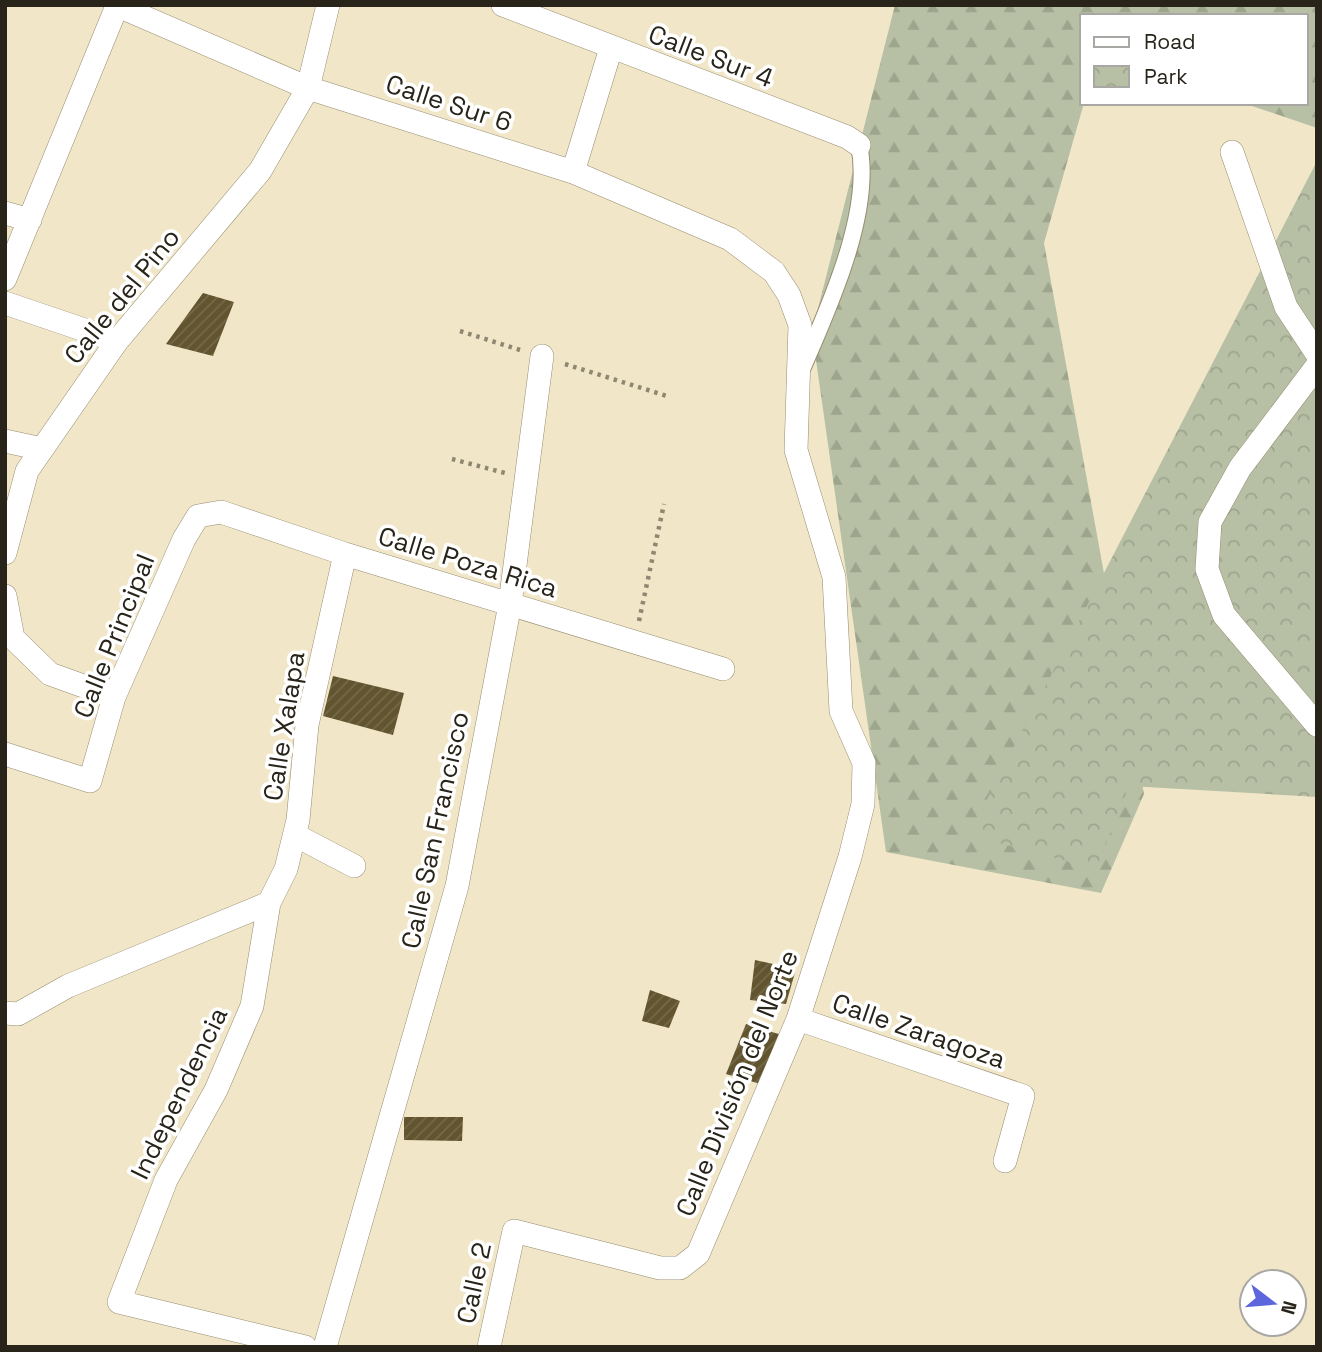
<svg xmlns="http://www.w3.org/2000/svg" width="1322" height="1352" font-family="'Space Grotesk',sans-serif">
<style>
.forest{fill:url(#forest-firs)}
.park{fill:url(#park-crowns)}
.building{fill:url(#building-hatch)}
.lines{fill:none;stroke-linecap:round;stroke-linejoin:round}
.pedestrian-casing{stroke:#968c70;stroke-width:18}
.minor-casing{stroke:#968c70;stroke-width:24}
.path{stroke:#8e8772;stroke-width:4.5;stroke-dasharray:3.5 5;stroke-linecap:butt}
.pedestrian{stroke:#fff;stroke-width:16}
.minor{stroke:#fff;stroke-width:23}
.labels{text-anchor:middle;stroke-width:7;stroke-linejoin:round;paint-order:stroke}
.street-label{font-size:26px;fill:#282419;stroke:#fff}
</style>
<defs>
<pattern id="forest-firs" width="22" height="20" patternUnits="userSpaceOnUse" patternTransform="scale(1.75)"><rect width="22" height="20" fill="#b7c0a5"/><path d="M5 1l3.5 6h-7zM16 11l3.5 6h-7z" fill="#9da58d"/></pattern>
<pattern id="park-crowns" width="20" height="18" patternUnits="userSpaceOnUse" patternTransform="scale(1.75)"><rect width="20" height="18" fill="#b7c0a5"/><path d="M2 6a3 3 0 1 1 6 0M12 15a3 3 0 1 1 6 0" fill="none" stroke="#9da58d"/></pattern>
<pattern id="building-hatch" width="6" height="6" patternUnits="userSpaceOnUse" patternTransform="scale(1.75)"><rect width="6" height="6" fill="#61542e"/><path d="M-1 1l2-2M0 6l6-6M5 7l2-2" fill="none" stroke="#74694a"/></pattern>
</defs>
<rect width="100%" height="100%" fill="#f1e7c8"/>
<!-- forest -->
<path class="forest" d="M895,5H1317V128L1243,103H1306V16H1082L1084,103L1044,243L1144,794L1101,893L886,852L812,332Z"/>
<!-- park -->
<path class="park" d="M1317,161V797L1129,786L1096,869L977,837L985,803Z"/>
<!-- building -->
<path class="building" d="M203,293L234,302L213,356L166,344Z
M333,676L404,693L393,735L323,716Z
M755,960L796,969L786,1004L750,1000Z
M650,990L680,1001L669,1028L642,1021Z
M746,1024L782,1035L764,1085L726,1074Z
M404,1117H463L462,1141L404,1140Z"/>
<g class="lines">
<!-- pedestrian casing -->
<g class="pedestrian-casing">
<path id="pedestrian" d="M803,367C829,307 873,211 859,145"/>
</g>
<!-- minor casing -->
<g class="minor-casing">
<path id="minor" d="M116,5L308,88L573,172L730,239L774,272L789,295L800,325L796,450L834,577L841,711L864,763L863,804L850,857L798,1019L698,1254L680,1268H660L514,1231L489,1347
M503,5L847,137L859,145
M1232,152L1286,307L1317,354
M573,172L611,48
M5,213L30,220
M5,279L117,6
M5,303L117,341
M1317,366L1240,468L1210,522L1207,569L1224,615L1317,725
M5,441L42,449
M5,553L27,471L117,341L260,171L308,88L328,5
M5,596L13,638L50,674L114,697
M5,754L90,781L114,697L184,539L198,516L221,512L345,554L723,669
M295,835L354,866
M5,1013L18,1014L68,986L269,903
M798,1019L1023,1096L1005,1161
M305,1347L119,1302L166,1180L216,1090L252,1006L269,903L286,869L298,820L307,725L345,554
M325,1347L457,886L510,604L542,356"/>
</g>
<!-- path -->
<path class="path" d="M460,331L520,350
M565,364L667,396
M452,459L505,473
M639,621L664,504"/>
<!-- pedestrian -->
<use href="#pedestrian" class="pedestrian"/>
<!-- minor -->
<use href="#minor" class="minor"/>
</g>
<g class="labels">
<!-- street labels -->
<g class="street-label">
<text transform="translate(711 56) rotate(21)" y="9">Calle Sur 4</text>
<text transform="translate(449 103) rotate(18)" y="9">Calle Sur 6</text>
<text transform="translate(122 296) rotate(-51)" y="9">Calle del Pino</text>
<text transform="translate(468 562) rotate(17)" y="9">Calle Poza Rica</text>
<text transform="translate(114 636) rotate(-68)" y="9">Calle Principal</text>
<text transform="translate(284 726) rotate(-81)" y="9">Calle Xalapa</text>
<text transform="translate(435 830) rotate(-78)" y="9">Calle San Francisco</text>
<text transform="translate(919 1031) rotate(19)" y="9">Calle Zaragoza</text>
<text transform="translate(737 1083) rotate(-68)" y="9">Calle División del Norte</text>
<text transform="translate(179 1093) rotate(-64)" y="9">Independencia</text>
<text transform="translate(474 1283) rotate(-78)" y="9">Calle 2</text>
</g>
</g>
<!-- border -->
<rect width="1322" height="1352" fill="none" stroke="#282419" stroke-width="14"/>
<!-- legend -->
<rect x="1080" y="14" width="228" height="91" fill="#ffffff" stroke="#a9a7a3" stroke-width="2"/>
<rect x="1094" y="37" width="35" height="10" fill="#ffffff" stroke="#a9a7a3" stroke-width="2"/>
<text x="1144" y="49" font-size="21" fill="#282419">Road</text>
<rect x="1094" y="66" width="35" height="21" fill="url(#park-crowns)" stroke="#a9a7a3" stroke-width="2"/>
<text x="1144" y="84" font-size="21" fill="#282419">Park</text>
<!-- north arrow -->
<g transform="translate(1273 1303) rotate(106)"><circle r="33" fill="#ffffff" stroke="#a9a7a3" stroke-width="2"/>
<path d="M0-5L12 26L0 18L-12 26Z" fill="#5e66de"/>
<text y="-10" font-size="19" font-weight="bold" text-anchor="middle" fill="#282419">N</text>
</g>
</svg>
